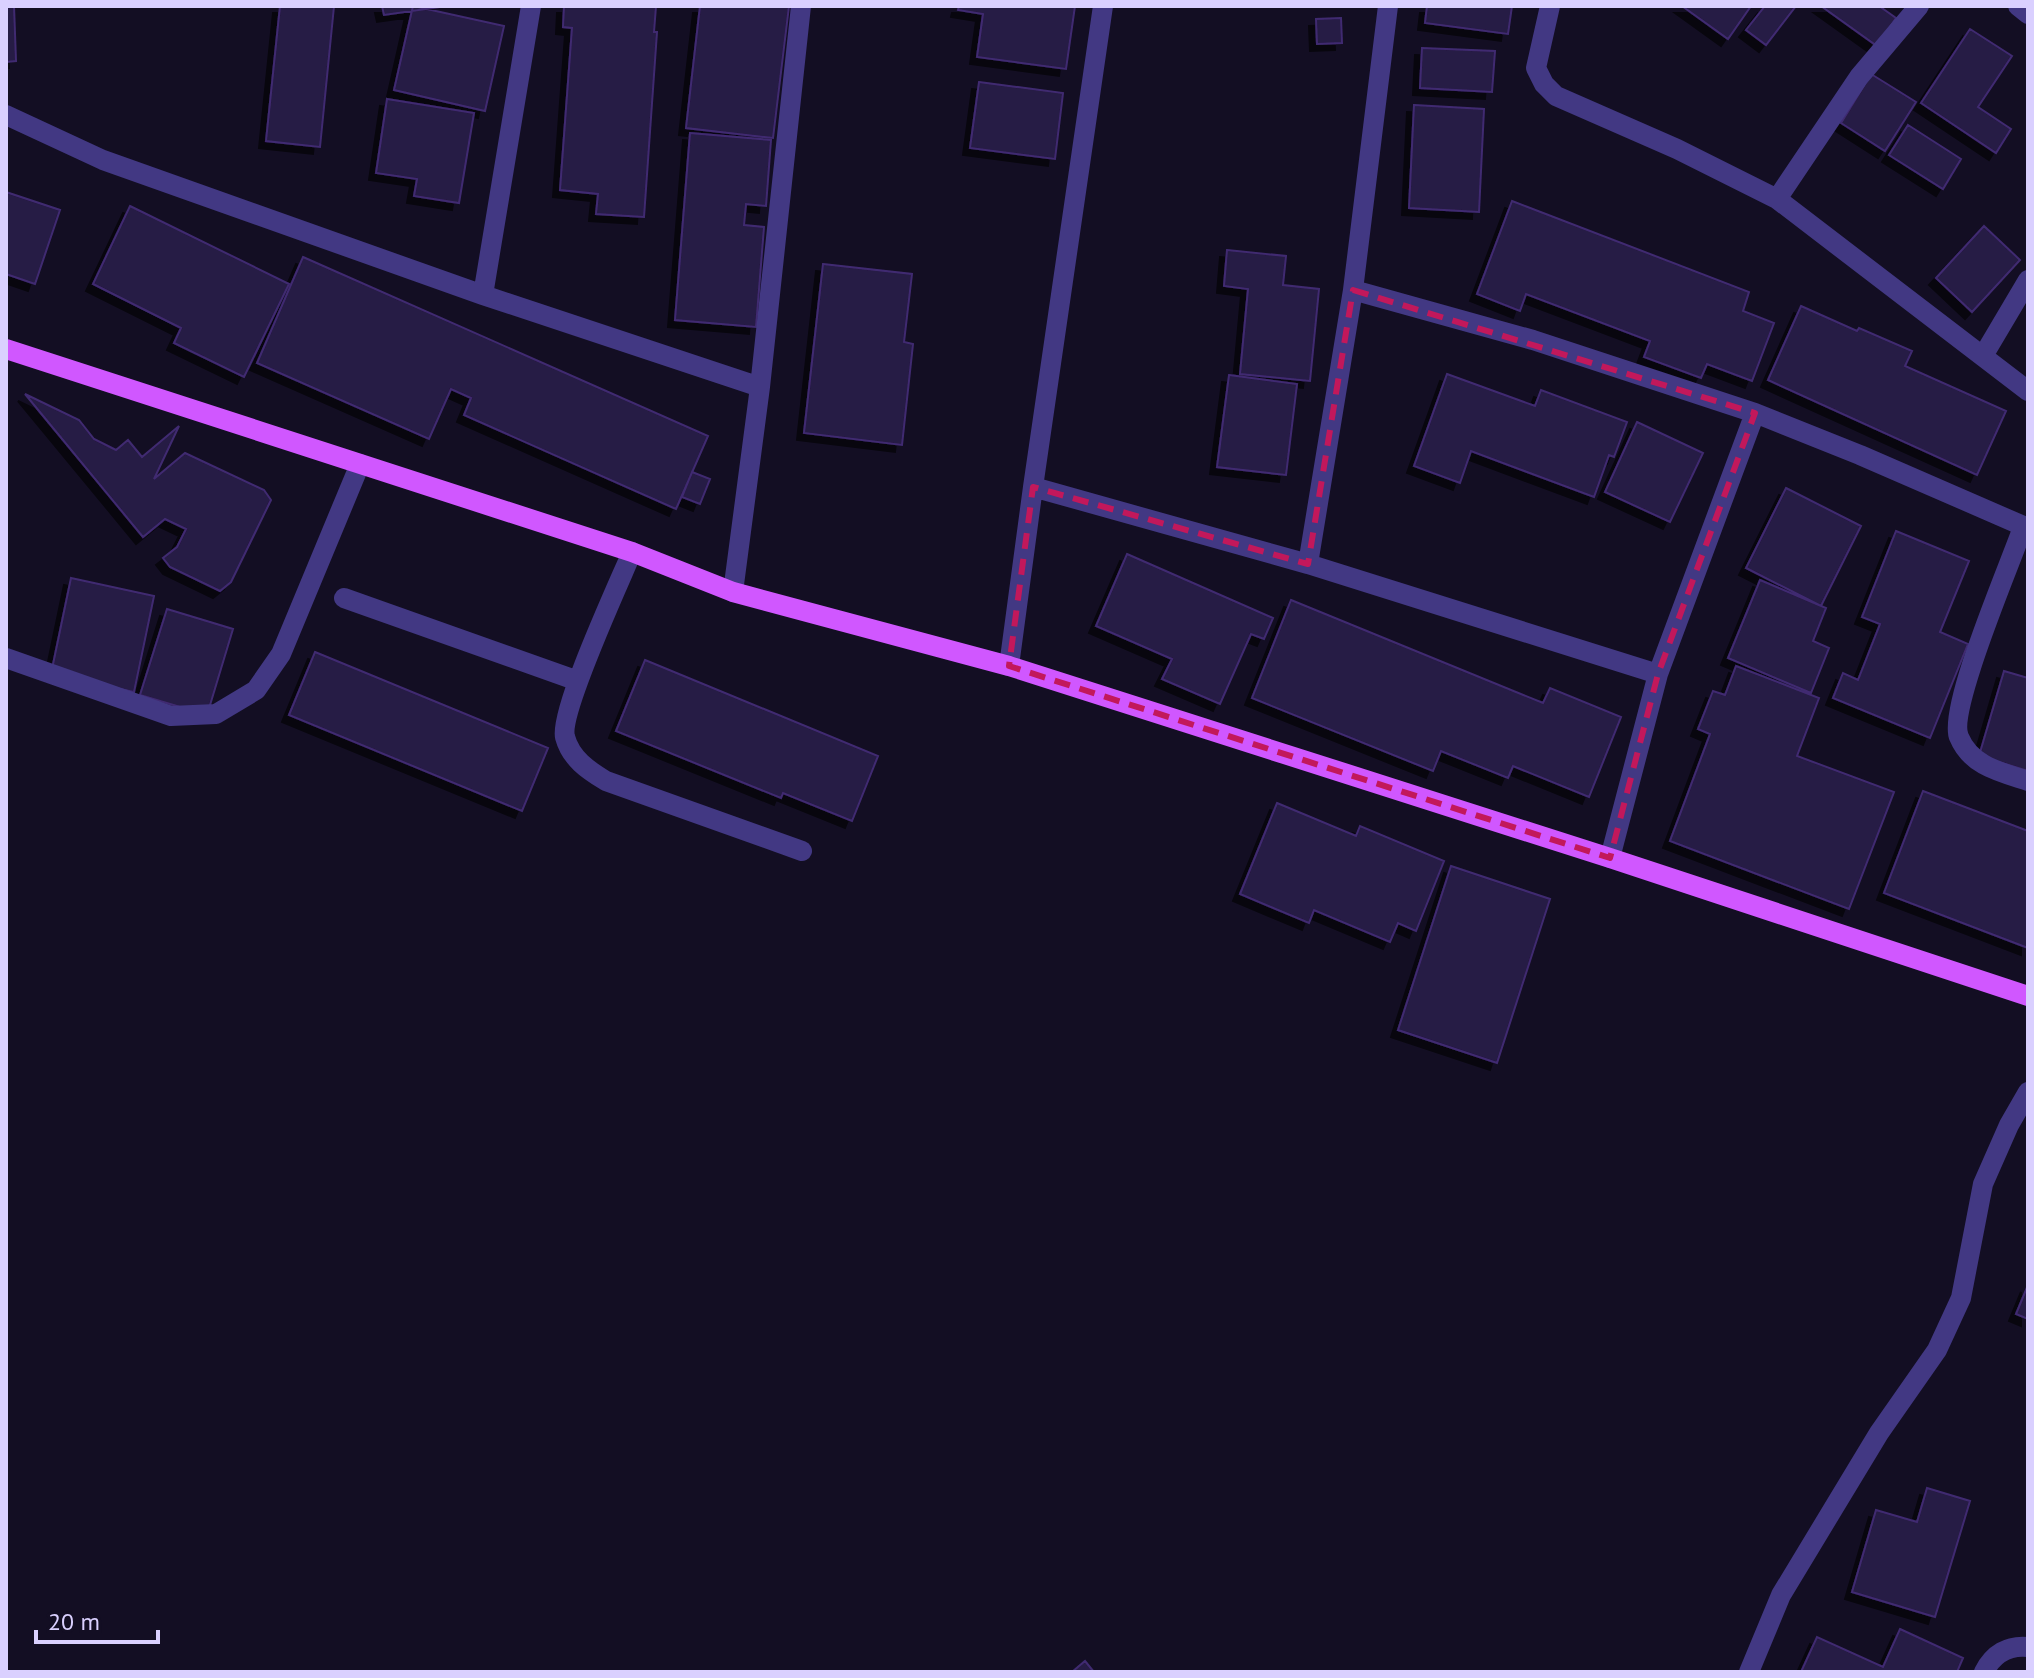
<svg xmlns="http://www.w3.org/2000/svg" width="2034" height="1678" font-family="'PT Sans',sans-serif">
<style>
.building{fill:#261a44;stroke:#402b71;stroke-width:2;filter:url(#shadow)}
.lines{fill:none;stroke-linecap:round;stroke-linejoin:round}
.street{stroke:#423883;stroke-width:20}
.primary{stroke:#d057ff;stroke-width:20}
.marked{fill:none;stroke:#c2185b;stroke-width:6;stroke-dasharray:16 10;stroke-linejoin:round}
</style>
<defs>
<filter id="shadow"><feDropShadow dx="-7" dy="7" stdDeviation="0" flood-color="#0009"/></filter>
</defs>
<rect width="100%" height="100%" fill="#130e23"/>
<!-- building -->
<path class="building" d="M6,6H14L16,61L6,62Z
M280,6H334L320,147L266,141Z
M382,6H447L384,15Z
M413,6L504,26L485,111L394,90Z
M564,6H656L654,32H657L644,217L596,214L598,194L560,190L572,28L563,27Z
M700,6H789L773,138L686,128Z
M959,6H1075L1066,69L977,57L983,14L958,10Z
M1427,6H1512L1508,34L1425,23Z
M1682,6H1751L1728,39Z
M1765,6H1796L1766,45L1746,30Z
M1821,6H1879L1896,18L1877,46Z
M1341,18L1342,43L1317,44L1316,19Z
M1970,29L2012,56L1978,107L2011,129L1996,153L1921,103Z
M1422,48L1495,51L1492,92L1420,88Z
M1871,74L1916,102L1885,151L1841,123Z
M979,82L1063,93L1055,159L970,148Z
M387,99L474,113L459,203L414,196L417,179L376,173Z
M1414,105L1484,109L1479,212L1409,208Z
M1908,125L1961,159L1943,189L1889,155Z
M690,133L771,140L766,206L746,204L744,225L764,227L756,327L675,320Z
M6,192L60,210L35,284L6,274Z
M1512,201L1749,292L1743,311L1774,323L1752,381L1707,364L1701,378L1644,357L1650,341L1526,294L1520,311L1477,294Z
M130,206L289,284L244,377L174,343L181,328L93,284Z
M1984,226L2020,260L1972,312L1936,278Z
M1227,250L1286,256L1283,285L1319,289L1310,381L1240,374L1248,289L1224,286Z
M303,257L708,436L676,509L464,415L471,398L451,389L429,439L257,363Z
M823,264L912,274L904,342L913,344L902,445L804,433Z
M1801,306L1857,331L1859,328L1912,351L1905,366L2006,411L1977,475L1768,380Z
M1447,374L1535,406L1541,390L1627,422L1614,457L1609,455L1594,497L1471,451L1460,483L1414,466Z
M1229,375L1297,384L1286,475L1217,467Z
M25,394L79,420L94,439L116,450L128,440L142,457L179,426L154,479L185,453L264,490L271,500L231,582L220,591L170,567L163,558L177,547L186,529L165,519L143,537Z
M1637,422L1703,453L1670,522L1605,492Z
M692,472L710,479L700,504L682,497Z
M1786,488L1861,526L1821,606L1746,568Z
M1896,531L1969,561L1940,632L1968,644L1930,738L1833,698L1843,673L1858,680L1880,624L1862,617Z
M1127,554L1273,618L1264,639L1251,634L1220,704L1162,679L1172,659L1096,626Z
M71,578L154,596L134,692L51,674Z
M1760,580L1826,608L1813,641L1829,648L1811,693L1728,658Z
M1291,600L1543,703L1550,688L1621,717L1589,797L1513,766L1508,778L1441,751L1433,771L1252,698Z
M167,609L233,629L207,715L140,695Z
M315,652L548,748L522,811L289,715Z
M645,660L878,756L852,821L783,793L781,798L616,731Z
M1736,666L1819,698L1797,756L1894,792L1849,909L1670,841L1710,734L1698,729L1713,691L1725,695Z
M2004,671L2028,678V771L1979,756Z
M1923,791L2028,831V948L1884,893Z
M1277,803L1356,836L1360,826L1444,861L1416,931L1398,923L1390,942L1314,910L1309,923L1240,894Z
M1451,866L1550,899L1497,1063L1398,1030Z
M2028,1285V1319L2016,1314Z
M1927,1488L1970,1501L1935,1617L1852,1592L1876,1510L1917,1522Z
M1900,1629L1963,1658L1957,1672H1801L1817,1637L1883,1667Z
M1085,1661L1094,1672H1072Z"/>
<g class="lines">
<!-- street -->
<path class="street" d="M1103,6L1033,487L1308,564
M1388,6L1353,290L1533,340L1755,413L1860,455L2028,528
M1550,6L1536,68L1544,84L1556,96L1677,149L1777,199L2028,391
M2018,6L2028,14
M6,115L103,160L483,295L760,387
M1777,199L1859,77L1919,6
M1353,290L1308,564L1658,674
M483,295L531,6
M1983,356L2028,280
M2023,527C2011,562 1947,710 1959,737C1971,766 2000,772 2028,781
M632,552C619,583 559,712 565,737C571,759 588,770 606,781L802,851
M733,592L760,387L801,6
M344,598L578,681
M6,658L171,716L216,714L256,690L281,654L360,464
M1009,666L1033,487
M1610,858L1658,674L1755,413
M1749,1672L1781,1595L1879,1433L1937,1350L1961,1298L1983,1184L2009,1125L2028,1092
M1984,1672C1993,1654 2008,1645 2028,1647"/>
<!-- primary -->
<path class="primary" d="M6,349L632,552L733,592L1009,666L1610,858L2028,996"/>
</g>
<!-- marked area -->
<path class="marked" d="M1353,290L1755,413L1658,674L1610,858L1009,666L1033,487L1308,564Z"/>
<!-- border -->
<rect width="2034" height="1678" fill="none" stroke="#dad0ff" stroke-width="16"/>
<!-- scale -->
<path d="M36 1630v12h122v-12" fill="none" stroke="#dad0ff" stroke-width="4"/>
<text x="48" y="1630" font-size="24" fill="#dad0ff" stroke="#130e23" stroke-width="6" paint-order="stroke">20 m</text>
</svg>
